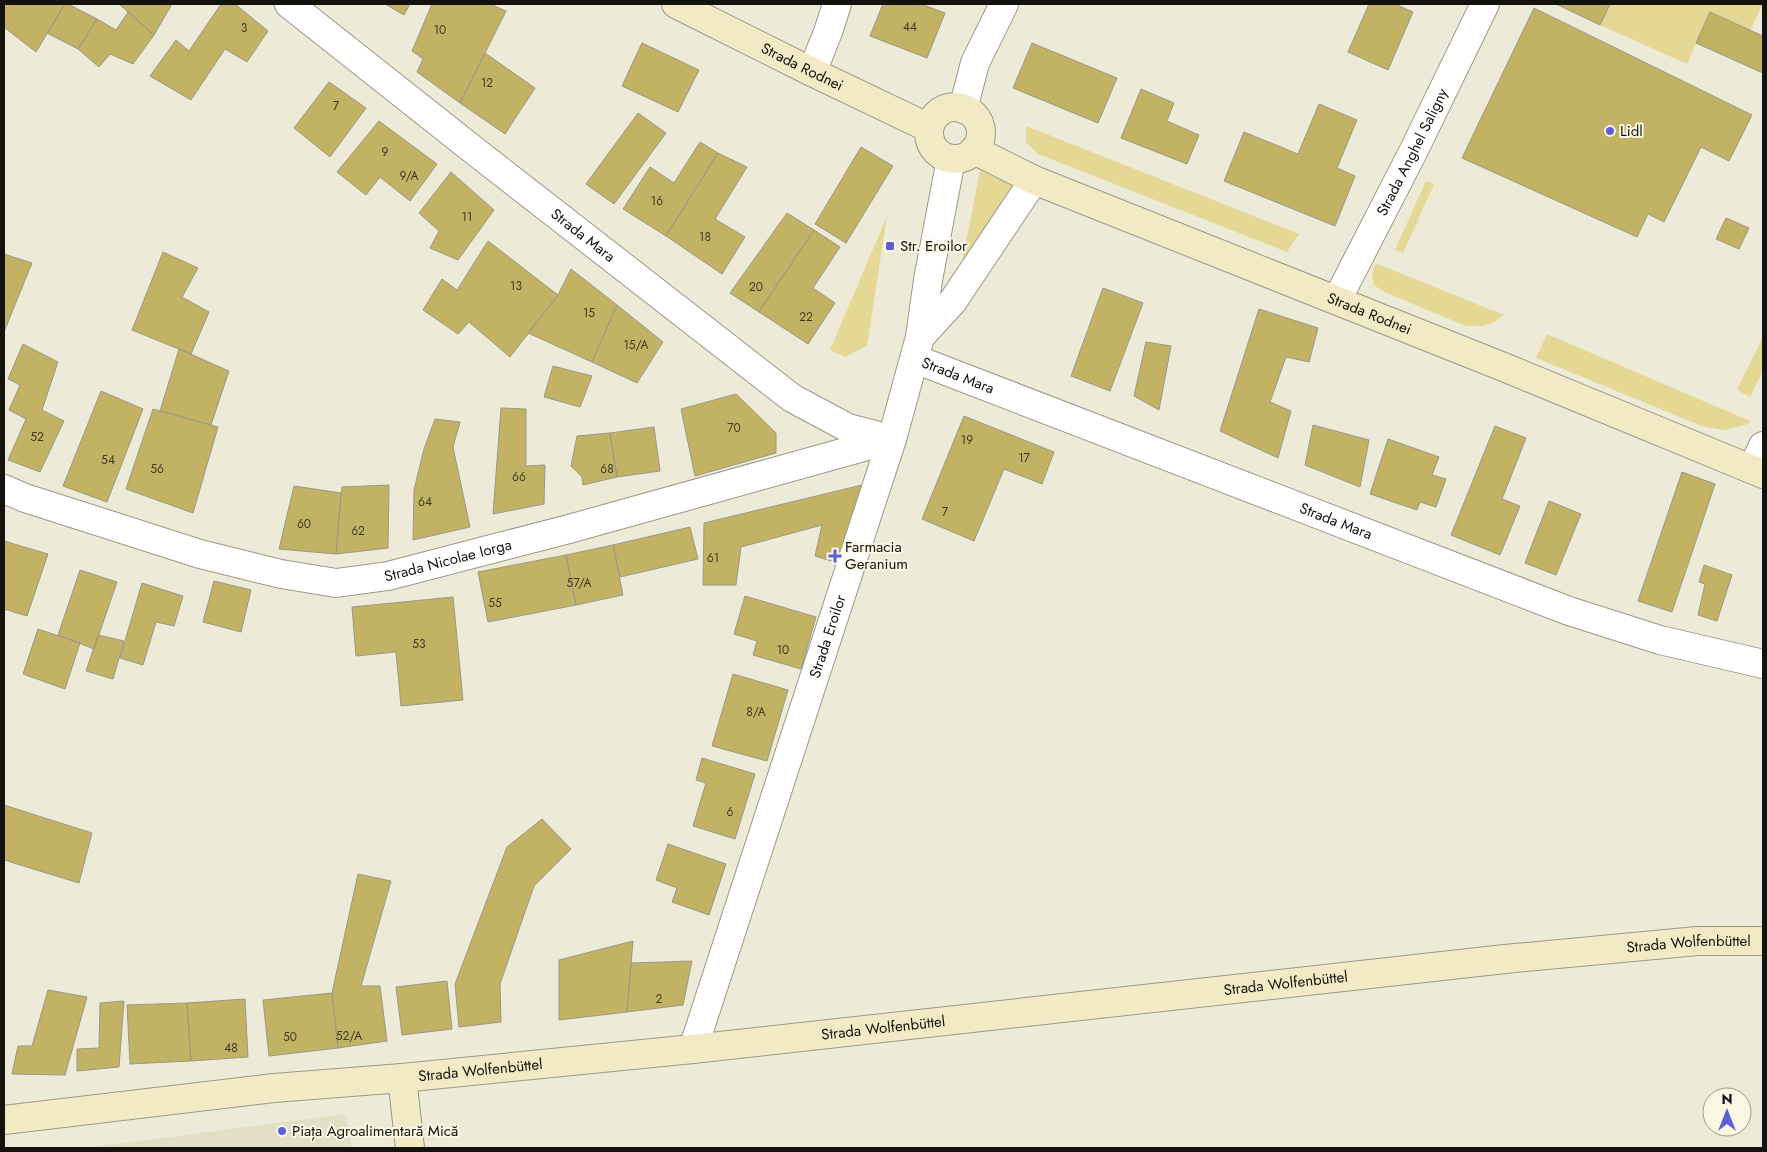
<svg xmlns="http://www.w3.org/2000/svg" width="1767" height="1152" font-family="Jost,sans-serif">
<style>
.built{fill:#e3dfc5}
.green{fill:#e5d894}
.building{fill:#c2b364;stroke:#9b9887}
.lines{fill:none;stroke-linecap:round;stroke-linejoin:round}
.minor-casing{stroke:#9b9887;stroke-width:30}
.tertiary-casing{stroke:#9b9887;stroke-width:30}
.secondary-casing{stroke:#9b9887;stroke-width:30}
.minor{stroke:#fff;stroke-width:28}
.tertiary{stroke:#fff;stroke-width:28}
.secondary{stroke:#f1eac5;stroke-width:28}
.poi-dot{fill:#5e5ed7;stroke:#fbf7e5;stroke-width:2}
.labels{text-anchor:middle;stroke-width:4;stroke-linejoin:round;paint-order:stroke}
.number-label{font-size:12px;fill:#3f3a22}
.street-label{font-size:15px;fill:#13120c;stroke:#fbf7e5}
.poi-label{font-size:15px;fill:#13120c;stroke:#fbf7e5;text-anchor:start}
</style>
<rect width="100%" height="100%" fill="#edead8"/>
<!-- built -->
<path class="built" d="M345,1114L352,1148H85Z"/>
<!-- green -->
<path class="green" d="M1610,4H1763L1750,30L1710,12L1687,64L1600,25Z
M1026,126L1299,234L1287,252L1038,154L1026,142Z
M980,171L1017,186L1002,201L960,273Z
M1426,181L1434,184L1403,253L1395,250Z
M887,216L867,346L845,357L830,350Z
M1375,263L1504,315L1494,322L1483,326H1466L1384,292L1374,285L1372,274Z
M1547,334L1750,421L1748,424L1725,430L1704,427L1536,358Z
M1763,337V370L1750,397L1737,390Z"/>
<!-- building -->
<path class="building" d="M4,4H65L36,52L4,27Z
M65,4H68L97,19L78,49L47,33Z
M119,4H172L154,35Z
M221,4H235L268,31L247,62L225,49L191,100L150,76L176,40L189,51Z
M385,4H410L404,15Z
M432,4H490L506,11L460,103L417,72L423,59L412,51Z
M883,4H921L945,13L927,58L870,36Z
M1369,4H1395L1413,12L1388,70L1348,52Z
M1556,4H1610L1600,25Z
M1534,8L1752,115L1729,161L1701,147L1664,222L1648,214L1637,237L1462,158Z
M128,12L154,35L133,64L110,54L99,67L78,49L97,19L116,30Z
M1710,12L1763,36V73L1696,43Z
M642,43L699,70L678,112L622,86Z
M1032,43L1117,78L1098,123L1013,88Z
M485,53L535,88L505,134L460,103Z
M329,82L366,108L330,157L294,128Z
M1141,89L1174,103L1167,121L1199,135L1187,164L1121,138Z
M1319,104L1357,120L1337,168L1355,176L1335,226L1224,181L1244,132L1298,154Z
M638,113L666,133L614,204L586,184Z
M379,121L437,164L410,201L380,177L366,195L337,172Z
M700,142L718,153L666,236L623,209L650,167L674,183Z
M861,147L893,166L846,243L815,224Z
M718,153L747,167L715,219L745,237L722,274L666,236Z
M451,172L494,210L458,260L430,248L439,231L419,213Z
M787,213L814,230L759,312L730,293Z
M1726,218L1749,228L1739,249L1716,239Z
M814,230L840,247L813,288L835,303L808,344L759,312Z
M488,241L558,295L510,357L469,322L458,334L423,310L442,279L457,290Z
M163,252L198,268L182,297L209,312L191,354L132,330Z
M4,254L32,263L4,332Z
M571,269L617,305L592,362L528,333L558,295Z
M1103,288L1143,303L1110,391L1071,376Z
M617,305L663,342L637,383L592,362Z
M1259,309L1318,328L1309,362L1286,357L1270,402L1291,411L1278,458L1220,431Z
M1146,342L1171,346L1159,410L1134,396Z
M23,344L58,362L42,410L64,421L40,472L8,460L26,419L9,410L20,385L8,379Z
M179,349L229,371L211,425L160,411Z
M553,366L592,376L580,407L544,397Z
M101,391L143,409L107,502L63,486Z
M736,394L776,433V453L695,476L681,409Z
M501,408L526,409V466L545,465L544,504L493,514Z
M153,409L218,427L193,513L126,489Z
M964,416L1054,452L1042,484L1004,469L974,541L922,519Z
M435,419L460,422L453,447L470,527L413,540L414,490L424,449Z
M1313,425L1369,440L1360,487L1305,465Z
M1495,426L1526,438L1502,499L1520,506L1500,555L1451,535Z
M654,427L660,471L617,477L610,433Z
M610,433L617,477L583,485L582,477L571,466L577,436Z
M1388,439L1439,457L1432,475L1446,479L1436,507L1420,502L1417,510L1370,494Z
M1682,472L1715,484L1672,612L1638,601Z
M389,485L388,548L336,554L342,487Z
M862,485L838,563L815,556L822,525L741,547L736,585H703L704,523Z
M294,486L341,493L336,554L279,549Z
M1549,501L1581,514L1556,575L1525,563Z
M690,527L698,559L620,577L613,545Z
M4,541L48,554L27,616L4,609Z
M613,545L623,595L576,605L566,555Z
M566,555L576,605L488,622L478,572Z
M1704,565L1732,575L1717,621L1698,615L1705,584L1699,582Z
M80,570L117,582L94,649L58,635Z
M214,581L251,590L241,632L203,622Z
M142,583L183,596L174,626L156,622L143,665L120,658Z
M745,596L816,617L801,669L753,655L757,641L734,634Z
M453,597L463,700L401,706L396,652L356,656L352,607Z
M38,629L80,643L65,689L23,674Z
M98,635L124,641L113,679L86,671Z
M733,674L788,690L767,761L712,746Z
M702,758L755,774L735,839L693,826L706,783L696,780Z
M4,805L92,833L79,883L4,860Z
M542,819L571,849L534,886L500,984L501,1022L459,1027L455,984L507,847Z
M668,844L726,864L709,915L672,902L677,888L656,880Z
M358,874L391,881L361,986H380L387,1041L338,1048L332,993Z
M633,941L627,1012L559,1020V960Z
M692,961L683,1005L627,1012L631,963Z
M447,981L452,1029L402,1035L396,987Z
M48,990L87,997L65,1075L12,1074L18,1046H32Z
M332,993L338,1048L269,1056L263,1000Z
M245,999L248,1057L191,1061L187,1003Z
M124,1001L119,1067L77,1071V1049L99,1048L100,1003Z
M187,1003L191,1061L130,1064L127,1005Z"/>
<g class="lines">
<!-- minor casing -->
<g class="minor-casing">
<g id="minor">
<path id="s1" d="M289,4L476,152L792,398L848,428L891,439"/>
<path d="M812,72L828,32L837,4"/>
<path d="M963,109L975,63L1004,4"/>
<path id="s2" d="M1337,300L1414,150L1485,4"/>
<path id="s3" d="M915,359L1569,611L1660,640L1763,664"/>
<path d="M1752,469L1763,446"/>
<path id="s4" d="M4,489L25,498L200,554L281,574L336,583L388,576L569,529L892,439"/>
</g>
</g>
<!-- tertiary casing -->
<g class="tertiary-casing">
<g id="tertiary">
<path d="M920,337L953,301L1034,180"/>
<path id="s5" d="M693,1049L892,439L920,337L928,280L951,159"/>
</g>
</g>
<!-- secondary casing -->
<g class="secondary-casing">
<g id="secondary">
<path id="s6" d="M676,4L812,72L929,128"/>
<circle cx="955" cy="133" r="26"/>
<path id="s7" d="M974,150L1034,180L1506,368L1763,474"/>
<path d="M402,1078L410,1148"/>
<path id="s8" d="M4,1120L274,1088L402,1078L693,1049L1505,959L1697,941H1763"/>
</g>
</g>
<!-- minor -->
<use href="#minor" class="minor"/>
<!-- tertiary -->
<use href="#tertiary" class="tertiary"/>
<!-- secondary -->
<use href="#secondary" class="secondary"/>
</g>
<!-- markers -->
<g class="poi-dot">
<circle cx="1610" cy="131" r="5"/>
<rect x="885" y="241" width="10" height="10" rx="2.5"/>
<path d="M832.5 548.5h5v5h5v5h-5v5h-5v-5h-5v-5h5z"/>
<circle cx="282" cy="1131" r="5"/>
</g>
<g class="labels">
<!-- number labels -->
<g class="number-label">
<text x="910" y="31">44</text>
<text x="244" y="32">3</text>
<text x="440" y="34">10</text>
<text x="487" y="87">12</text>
<text x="336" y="110">7</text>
<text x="385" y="156">9</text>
<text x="409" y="180">9/A</text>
<text x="657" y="205">16</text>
<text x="467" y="221">11</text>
<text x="705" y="241">18</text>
<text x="516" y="290">13</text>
<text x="756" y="291">20</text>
<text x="589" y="317">15</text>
<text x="806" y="321">22</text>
<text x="636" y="349">15/A</text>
<text x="734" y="432">70</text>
<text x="37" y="441">52</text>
<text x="967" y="444">19</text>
<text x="1024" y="462">17</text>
<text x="108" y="464">54</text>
<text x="157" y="473">56</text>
<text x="607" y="473">68</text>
<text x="519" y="481">66</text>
<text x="425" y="506">64</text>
<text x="945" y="516">7</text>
<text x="304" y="528">60</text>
<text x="358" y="535">62</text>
<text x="713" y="562">61</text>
<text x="579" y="587">57/A</text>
<text x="495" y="607">55</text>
<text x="419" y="648">53</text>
<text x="783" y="654">10</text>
<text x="756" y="716">8/A</text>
<text x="730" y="816">6</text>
<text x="659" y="1003">2</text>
<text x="349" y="1040">52/A</text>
<text x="290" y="1041">50</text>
<text x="231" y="1052">48</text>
</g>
<!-- street labels -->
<g class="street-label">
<text dy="5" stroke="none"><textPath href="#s6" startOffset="141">Strada Rodnei</textPath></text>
<text dy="5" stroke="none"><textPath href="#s2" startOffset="166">Strada Anghel Saligny</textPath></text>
<text dy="5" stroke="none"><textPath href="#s1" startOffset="374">Strada Mara</textPath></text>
<text dy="5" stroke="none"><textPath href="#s7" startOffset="428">Strada Rodnei</textPath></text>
<text dy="5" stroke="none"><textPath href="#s3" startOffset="46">Strada Mara</textPath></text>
<text dy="5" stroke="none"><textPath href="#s3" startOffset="451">Strada Mara</textPath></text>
<text dy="5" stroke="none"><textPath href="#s4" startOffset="460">Strada Nicolae Iorga</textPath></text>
<text dy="5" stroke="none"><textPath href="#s5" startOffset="434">Strada Eroilor</textPath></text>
<text dy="5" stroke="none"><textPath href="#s8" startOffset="1694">Strada Wolfenbüttel</textPath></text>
<text dy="5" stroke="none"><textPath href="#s8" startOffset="1289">Strada Wolfenbüttel</textPath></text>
<text dy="5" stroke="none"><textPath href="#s8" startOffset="884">Strada Wolfenbüttel</textPath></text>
<text dy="5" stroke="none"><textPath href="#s8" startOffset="479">Strada Wolfenbüttel</textPath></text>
</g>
<!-- poi labels -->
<g class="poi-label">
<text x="1620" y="136">Lidl</text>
<text x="900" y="251">Str. Eroilor</text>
<text x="845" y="552">Farmacia<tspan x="845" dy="17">Geranium</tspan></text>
<text x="292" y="1136">Piața Agroalimentară Mică</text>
</g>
</g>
<!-- border -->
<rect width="1767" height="1152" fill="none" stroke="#13120c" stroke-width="10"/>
<!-- north arrow -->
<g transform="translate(1727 1112)"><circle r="24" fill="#fbf7e5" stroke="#9e9b8e"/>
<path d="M0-4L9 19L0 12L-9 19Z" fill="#5e5ed7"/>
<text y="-8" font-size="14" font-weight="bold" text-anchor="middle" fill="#13120c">N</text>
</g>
</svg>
